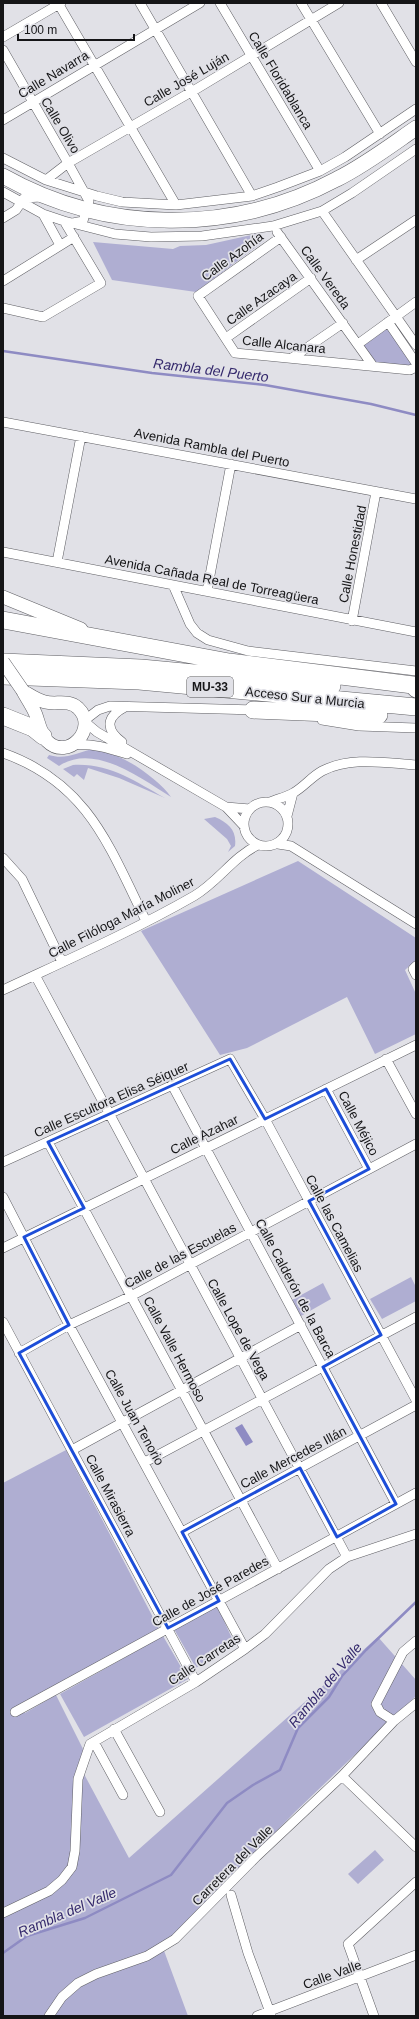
<svg xmlns="http://www.w3.org/2000/svg" width="419" height="2019" font-family="Arial,sans-serif">
<style>
.green{fill:#afaed2}
.water{fill:#8e8bc3}
.lines{fill:none;stroke-linecap:round;stroke-linejoin:round}
.stream{stroke:#8e8bc3;stroke-width:2.5}
.street-casing{stroke:#5f5f64;stroke-width:10}
.secondary-casing{stroke:#5f5f64;stroke-width:14}
.primary-casing{stroke:#5f5f64;stroke-width:16}
.highway-casing{stroke:#5f5f64;stroke-width:18}
.street{stroke:#fff;stroke-width:9}
.secondary{stroke:#fff;stroke-width:13}
.primary{stroke:#fff;stroke-width:15}
.highway{stroke:#fff;stroke-width:17}
.secondary-bridge-casing{stroke:#5f5f64;stroke-width:14;stroke-linecap:butt}
.secondary-bridge{stroke:#fff;stroke-width:13}
.marked{fill:none;stroke:#1d4ed8;stroke-width:3;stroke-linejoin:round}
.labels{text-anchor:middle;stroke-width:3.5;stroke-linejoin:round;paint-order:stroke}
.shield{fill:#e1e1e7;stroke:#525255;stroke-width:1}
.shield-label{font-size:12px;font-weight:bold;fill:#151517}
.street-label{font-size:13px;fill:#151517;stroke:#e1e1e7}
.water-label{font-size:14px;font-style:italic;fill:#34296c;stroke:#e1e1e7}
</style>
<rect width="100%" height="100%" fill="#e1e1e7"/>
<!-- green -->
<path class="green" d="M260,233L264,241L196,292L112,280L93,242L173,249L180,246L206,245Z
M388,322L416,367L373,366L358,344Z
M92,749C117,750 157,777 171,797C142,779 94,742 59,766L47,758L49,755C65,760 77,753 92,749Z
M73,765C110,763 134,781 165,798L119,778L88,768L84,780L77,774L74,777L63,769Z
M215,817C229,823 237,831 235,846L228,852L231,846L227,839L204,819Z
M298,861L416,938V960L405,970L416,994V1034L375,1054L347,997L247,1048L220,1055L141,931Z
M411,1277L416,1287V1301L382,1319L370,1299Z
M323,1283L331,1299L301,1316L292,1300Z
M66,1450L159,1629L17,1706L25,1713L56,1695L88,1759L84,1774L129,1858L378,1637L416,1680V1696L295,1812L163,1948L188,2016H3V1483Z
M217,1605L234,1643L196,1668L174,1629Z
M163,1636L188,1679L84,1737L60,1694Z
M375,1850L384,1860L358,1884L348,1874Z"/>
<!-- water -->
<path class="water" d="M242,1424L253,1442L246,1446L235,1428Z"/>
<g class="lines">
<!-- stream -->
<path class="stream" d="M3,351L152,373L265,385L371,404L416,415
M3,1953L27,1936L85,1918L171,1875L227,1803L253,1785L280,1770L298,1728L329,1697L342,1676L366,1650L416,1602"/>
<!-- street casing -->
<g class="street-casing">
<path id="street" d="M58,3L176,205
M140,3L252,196
M220,3L320,171
M301,3L380,134
M381,3L416,62
M3,37L61,3
M3,50L68,163L89,201L83,221L73,223
M3,120L200,3
M3,158L46,180L97,196L122,202L176,205L252,196L278,187L320,171L345,157L416,109
M46,180L68,163L198,88L339,3
M3,192L43,214L64,221L115,234L151,237L202,236L273,226L322,211L352,193L416,149
M322,211L416,345
M43,214L60,245
M3,218L16,210L24,198L41,197
M277,232L373,366
M281,237L198,296L235,353L410,370L416,367
M356,260L416,220
M3,281L74,237
M3,308L43,317L101,283L64,221
M388,322L416,363
M226,338L311,278
M358,344L416,302
M292,358L343,323
M3,422L416,499
M3,552L416,632
M57,562L81,436
M173,585L190,624L197,633L208,640L248,651L416,671
M207,591L231,464
M352,621L376,492
M85,720L98,710L110,706L256,710
M322,720L359,726L416,728
M85,722L97,732L226,807L244,826
M122,742C105,729 106,717 125,707
M72,745C92,743 108,748 127,754
M3,753C88,783 109,846 146,921
M244 824a22 22 0 1 1 44 0a22 22 0 1 1-44 0Z
M270,802C277,799 286,797 293,793C304,787 311,777 322,771C351,756 385,763 416,765
M226,807L250,809
M287,816L293,793
M278,844L291,846L416,924
M3,858L22,879L62,962
M416,966L413,969L416,975
M35,975L347,1557
M3,990C67,960 133,931 194,896C218,882 233,857 258,845
M386,1059L416,1114
M172,1085L396,1504
M326,1089L369,1169
M48,1142L278,1569
M3,1162L230,1059L265,1119L416,1400
M3,1197L69,1325L245,1649
M3,1248L416,1045
M3,1322L196,1682
M19,1353L69,1325L131,1296L416,1144
M72,1450L301,1325
M145,1462L416,1317
M182,1532L416,1405
M15,1712L416,1493
M394,1721L380,1712L376,1704L403,1652L416,1641
M114,1729L160,1812
M94,1742L123,1795
M342,1776L416,1847
M231,1895L248,1953L271,2015
M3,1913L49,1891L62,1880L72,1867L75,1851L78,1779L90,1744L196,1682L245,1649L265,1634L329,1569L347,1557L416,1534
M49,2016L62,1997L78,1983L96,1974L147,1956L175,1939L256,1857L342,1776L394,1721L416,1703
M257,2016L416,1955
M374,2016L348,1944L416,1882"/>
</g>
<!-- secondary casing -->
<g class="secondary-casing">
<path id="secondary" d="M3,597L81,629
M23,691C30,695 37,700 45,702C56,705 68,699 78,708C99,728 68,762 47,741C41,734 39,724 36,715C33,707 27,699 23,691Z"/>
</g>
<!-- primary casing -->
<g class="primary-casing">
<path id="primary" d="M3,176C106,234 232,235 337,179C365,165 390,146 416,128"/>
</g>
<!-- highway casing -->
<g class="highway-casing">
<path id="highway" d="M3,620L229,662L413,685L416,689
M3,662L141,668L332,686
M3,676L139,681L416,707
M253,710L379,715
M3,716L33,728L43,736"/>
</g>
<!-- street -->
<use href="#street" class="street"/>
<!-- secondary -->
<use href="#secondary" class="secondary"/>
<!-- primary -->
<use href="#primary" class="primary"/>
<!-- highway -->
<use href="#highway" class="highway"/>
<!-- secondary-bridge casing -->
<g class="secondary-bridge-casing">
<path id="secondary-bridge" d="M3,662L23,691"/>
</g>
<!-- secondary-bridge -->
<use href="#secondary-bridge" class="secondary-bridge"/>
</g>
<!-- marked area -->
<path class="marked" d="M230,1059L265,1119L326,1089L369,1169L309,1201L381,1335L323,1367L396,1504L337,1537L300,1468L182,1532L219,1601L168,1628L19,1353L69,1325L24,1237L84,1208L48,1142Z"/>
<g class="labels">
<!-- shield labels -->
<rect class="shield" x="187" y="677" width="46" height="20" rx="3"/>
<g class="shield-label">
<text x="210" y="691">MU-33</text>
</g>
<!-- street labels -->
<g class="street-label">
<text transform="translate(53 74) rotate(-31)" y="5">Calle Navarra</text>
<text transform="translate(186 79) rotate(-30)" y="5">Calle José Luján</text>
<text transform="translate(281 80) rotate(59)" y="5">Calle Floridablanca</text>
<text transform="translate(61 125) rotate(59)" y="5">Calle Olivo</text>
<text transform="translate(232 256) rotate(-36)" y="5">Calle Azohía</text>
<text transform="translate(326 277) rotate(54)" y="5">Calle Vereda</text>
<text transform="translate(261 298) rotate(-35)" y="5">Calle Azacaya</text>
<text transform="translate(284 344) rotate(6)" y="5">Calle Alcanara</text>
<text transform="translate(212 447) rotate(11)" y="5">Avenida Rambla del Puerto</text>
<text transform="translate(352 554) rotate(-79)" y="5">Calle Honestidad</text>
<text transform="translate(212 579) rotate(11)" y="5">Avenida Cañada Real de Torreagüera</text>
<text transform="translate(305 697) rotate(6)" y="5">Acceso Sur a Murcia</text>
<text transform="translate(121 917) rotate(-27)" y="5">Calle Filóloga María Moliner</text>
<text transform="translate(111 1099) rotate(-24)" y="5">Calle Escultora Elisa Séiquer</text>
<text transform="translate(359 1123) rotate(62)" y="5">Calle Méjico</text>
<text transform="translate(204 1134) rotate(-26)" y="5">Calle Azahar</text>
<text transform="translate(335 1223) rotate(62)" y="5">Calle las Camelias</text>
<text transform="translate(180 1255) rotate(-28)" y="5">Calle de las Escuelas</text>
<text transform="translate(296 1288) rotate(62)" y="5">Calle Calderón de la Barca</text>
<text transform="translate(239 1329) rotate(61)" y="5">Calle Lope de Vega</text>
<text transform="translate(175 1349) rotate(62)" y="5">Calle Valle Hermoso</text>
<text transform="translate(135 1417) rotate(61)" y="5">Calle Juan Tenorio</text>
<text transform="translate(293 1457) rotate(-28)" y="5">Calle Mercedes Illán</text>
<text transform="translate(111 1495) rotate(62)" y="5">Calle Mirasierra</text>
<text transform="translate(210 1591) rotate(-29)" y="5">Calle de José Paredes</text>
<text transform="translate(204 1659) rotate(-33)" y="5">Calle Carretas</text>
<text transform="translate(232 1865) rotate(-45)" y="5">Carretera del Valle</text>
<text transform="translate(332 1974) rotate(-20)" y="5">Calle Valle</text>
</g>
<!-- water labels -->
<g class="water-label">
<text transform="translate(211 370) rotate(7)" y="5">Rambla del Puerto</text>
<text transform="translate(325 1685) rotate(-50)" y="5">Rambla del Valle</text>
<text transform="translate(67 1912) rotate(-23)" y="5">Rambla del Valle</text>
</g>
</g>
<!-- border -->
<rect width="419" height="2019" fill="none" stroke="#151517" stroke-width="8"/>
<!-- scale -->
<path d="M18 34v6h116v-6" fill="none" stroke="#151517" stroke-width="2"/>
<text x="24" y="34" font-size="12" fill="#151517" stroke="#e1e1e7" stroke-width="3" paint-order="stroke">100 m</text>
</svg>
